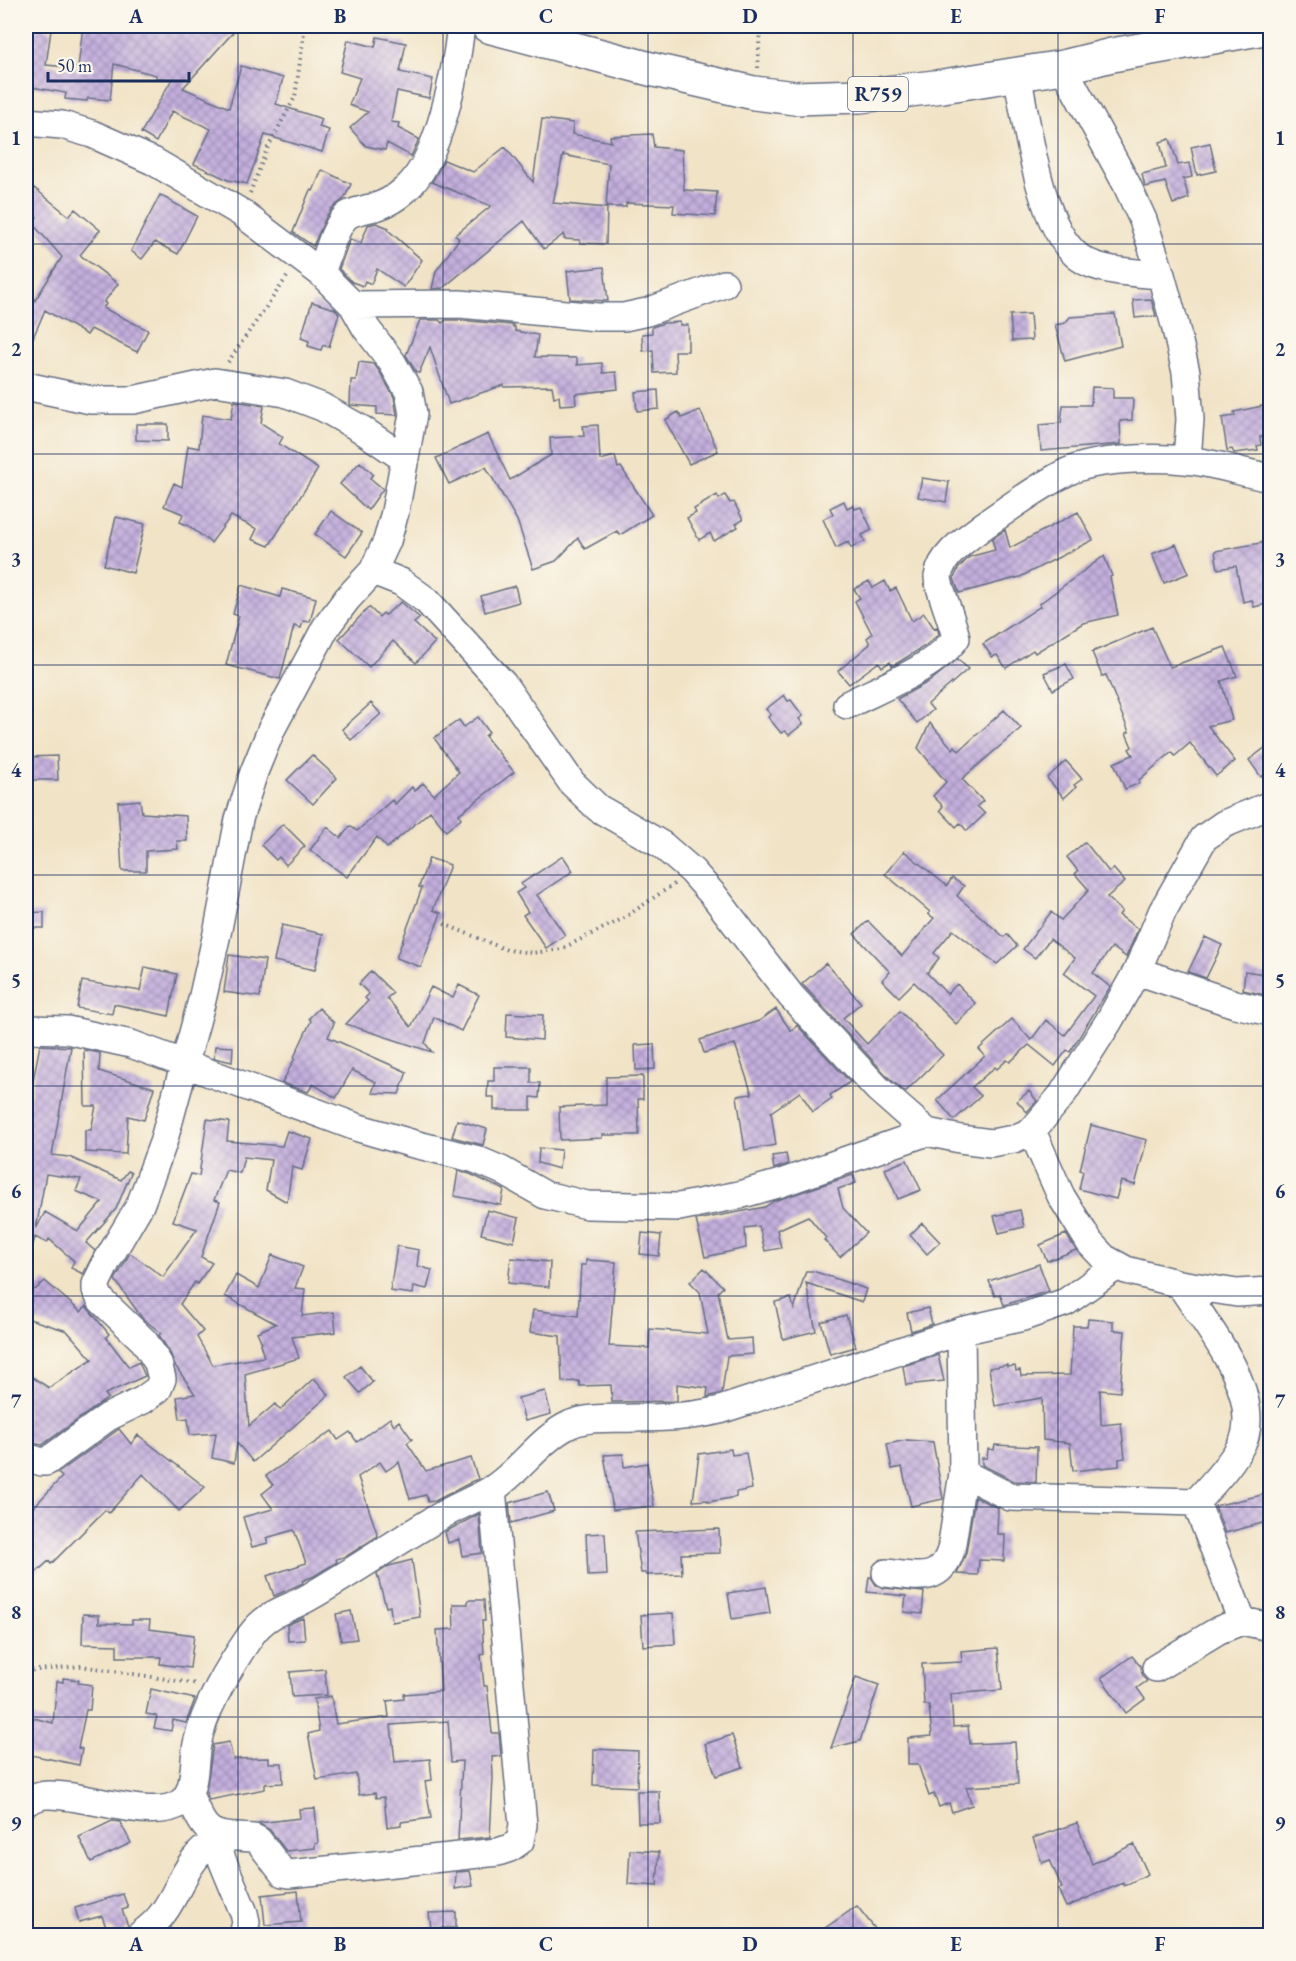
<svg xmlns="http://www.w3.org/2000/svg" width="1296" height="1961" font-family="'EB Garamond',serif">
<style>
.building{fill:url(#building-cross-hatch);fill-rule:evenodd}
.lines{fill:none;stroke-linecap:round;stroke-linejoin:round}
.minor-casing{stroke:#666e82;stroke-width:30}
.major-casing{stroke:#666e82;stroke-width:36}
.path{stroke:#666e82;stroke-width:4;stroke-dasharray:1.5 4.5;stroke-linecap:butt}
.minor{stroke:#fff;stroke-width:27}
.major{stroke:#fff;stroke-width:33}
.grid{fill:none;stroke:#1b2f5e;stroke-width:1.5;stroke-opacity:0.55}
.labels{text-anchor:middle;stroke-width:4.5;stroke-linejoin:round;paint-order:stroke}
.shield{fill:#fbf7ec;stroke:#5e6b89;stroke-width:1.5}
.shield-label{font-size:20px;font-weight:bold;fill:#1b2f5e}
.neatline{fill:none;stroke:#1b2f5e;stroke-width:2}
.grid-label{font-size:20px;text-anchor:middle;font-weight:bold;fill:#1b2f5e}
</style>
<defs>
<pattern id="building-cross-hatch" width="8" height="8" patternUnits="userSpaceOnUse" patternTransform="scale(1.5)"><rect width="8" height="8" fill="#c4afdd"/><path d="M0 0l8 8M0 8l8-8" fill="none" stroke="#9e8fb6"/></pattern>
</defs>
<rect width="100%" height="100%" fill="#fbf7ec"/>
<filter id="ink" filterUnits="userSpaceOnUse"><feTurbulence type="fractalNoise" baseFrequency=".0167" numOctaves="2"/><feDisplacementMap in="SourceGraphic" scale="12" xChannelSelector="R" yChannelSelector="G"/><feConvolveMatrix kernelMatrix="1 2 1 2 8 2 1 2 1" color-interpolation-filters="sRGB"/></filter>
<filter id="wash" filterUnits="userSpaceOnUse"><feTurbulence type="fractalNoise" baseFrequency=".008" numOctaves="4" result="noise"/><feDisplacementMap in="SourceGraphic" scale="24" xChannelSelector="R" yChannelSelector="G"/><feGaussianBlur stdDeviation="1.35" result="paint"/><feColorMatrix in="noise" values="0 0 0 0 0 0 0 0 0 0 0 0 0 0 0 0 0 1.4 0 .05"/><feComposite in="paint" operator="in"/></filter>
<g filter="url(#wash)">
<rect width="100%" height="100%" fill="#f1e3c6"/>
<g id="blocks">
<!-- building -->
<path class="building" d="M83,26H222L237,28L183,88L229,108L241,66L283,78L276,104L322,119L319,127L329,130L322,152L265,135L247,184L228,180L194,164L211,129L172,111L156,142L141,133L172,79L156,78V75L114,64L110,100L88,98L87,101L65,99L66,93L26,86V27L51,30L46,65L78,68Z
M377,37L406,43L400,72L433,79L429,98L397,91L391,122L399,123L398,128L419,139L411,156L387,143L385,150L366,146L350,128L368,112L349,105L360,78L340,72L348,40L375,47Z
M542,119L573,123L572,134L611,142L610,136L652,134L654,147L682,150L684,190L717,192L715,216L673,213L674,205L626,203V207H606L609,164L563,155L553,203L607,208L606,244L580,243V240L564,239V234L544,249L524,221L443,288L432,289L436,271L459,239L455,235L491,206L432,182L444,160L473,172L505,147L533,182Z
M1170,139L1178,165L1189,163L1192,177L1183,179L1189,198L1173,204L1165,182L1145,187L1142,174L1166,168L1160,142Z
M1210,143L1216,171L1197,175L1191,147Z
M322,170L351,184L344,199L332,208L326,217L313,246L293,232L310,190L313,191Z
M33,187L69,216L75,209L100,230L80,255L118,284L104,302L106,304L103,308L148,330L137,352L91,329L87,335L45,310L26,354V315L62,257L32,223L37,217L26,208V196Z
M160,195L197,216L178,254L155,242L142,259L131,251Z
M376,223L389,228L388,230L422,260L404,287L377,269L371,284L365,281L363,286L352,282L339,269L350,239L361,243L368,225Z
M604,267L608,301L570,299L567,271Z
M1151,299L1156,316L1135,318L1133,300Z
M312,302L335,309L339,314L329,347L323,345L321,350L308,346L309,341L301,338Z
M1030,314L1032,340L1012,341L1010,315Z
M1115,314L1121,346L1065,361L1055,325L1065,323L1070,317Z
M420,320H439L442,323L446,320H459L513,325V327H515V331L538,335L535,357L577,358V365L602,363L603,373L616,372L618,389L575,394L576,404L560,405L559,396L554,397L552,386L504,387V385L449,404L430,347L419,373L416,372L406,355Z
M680,322V325H688V351H675L676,372L654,373L653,350L643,351L642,334L652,333V327L664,323Z
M359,362L374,364L379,371L394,397L397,415L377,414V407L350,405L351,380H356Z
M1092,387L1113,388V398H1133L1132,420L1120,421L1121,444L1041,451L1039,425L1061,423L1063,405H1091Z
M658,390L659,409L637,411L635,392Z
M234,401L264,406L261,423L283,437L279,444L318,469L269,546L252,539L257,529L231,516L211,543L189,526L180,522L183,514L164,506L174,483L182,487L188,446L199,448L202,415L231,419Z
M1267,405L1270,419V434L1260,437L1261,445L1257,446L1258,450L1234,453L1232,449L1227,450L1222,418L1235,416L1234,412Z
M700,410L718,451L689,464L665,420L678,412L682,418Z
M136,424H168V441L136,440Z
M598,425L600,460L615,456L618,468L621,467L652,515L620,535L617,531L585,549L578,538L556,561L533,569L517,520L486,467L449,484L436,458L488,434L510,480L551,455L550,438L584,436L583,426Z
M360,462L373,474L370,478L383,489L368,510L340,484Z
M922,478L949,482L946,502L918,497Z
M717,495L719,499L725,495L730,503L734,502L743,520L736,524L738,527L714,541L710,533L699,540L687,518L696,513L694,509Z
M844,501L847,508L853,505L855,509L861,507L872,530L862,535L865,541L851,548L848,542L836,548L823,519L833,514L830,508Z
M331,511L362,533L346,556L315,534Z
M1078,512L1093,540L1020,577L959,593L954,578L958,569L969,557L995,550L992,539L1005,530L1010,548Z
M116,517L145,524L133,573L104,565Z
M1270,538V603L1254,607L1252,600L1243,602L1236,566L1218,569L1215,551L1261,543Z
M1176,544L1189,573L1164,583L1152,554Z
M1104,556L1112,576L1110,577L1118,615L1083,623L1035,653L1033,650L1006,668L997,655L992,657L983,644L1041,606L1039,604Z
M869,581L873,588L885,581L890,591L896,588L912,621L924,613L934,628L937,627L939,634L925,646L899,662L892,666L890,662L882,667L879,662L849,684L838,671L870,644L867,638L872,634L855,601L860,598L854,589Z
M241,585L280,597L282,589L316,598L310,622L303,621L301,628L294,626L280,679L226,665L239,616L233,614Z
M515,586L519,602L485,612L481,596Z
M401,602L420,618L414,623L435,642L416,663L393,641L369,667L339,639L369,607L379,617L383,613L385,615Z
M1152,627L1170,667L1225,647L1237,676L1221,681L1232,720L1208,726L1235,761L1216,776L1190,743L1175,756L1172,752L1139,780L1140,783L1125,789L1114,763L1133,755L1129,749L1132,747L1126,733L1129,732L1106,675L1102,676L1092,652Z
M958,659L968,669L928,704L933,710L917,723L897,699L930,681Z
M1066,664L1074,679L1053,690L1044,673Z
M784,695L788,701L791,700L803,716L799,719L803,724L789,735L785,731L781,733L768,717L771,715L766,709Z
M371,703L381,714L351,740L342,729Z
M1004,710L1021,728L962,779L983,801L977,806L985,814L967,831L960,823L956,827L940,810L943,806L933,796L946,782L918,748L930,723L953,749L955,746L959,751Z
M478,717L489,732L485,736L514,772L459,814L461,818L446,831L430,811L387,848L377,837L347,877L310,850L327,827L341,838L350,826L357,831L392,800L395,804L412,787L415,791L423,783L434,795L459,772L434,738L459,720L464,727Z
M1270,744V770L1261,777L1249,760Z
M312,755L337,778L313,804L287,780Z
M57,756L58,780H26V757Z
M1066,761L1082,779L1074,785L1076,787L1064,798L1047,778Z
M140,800L142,813L186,816L187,841H177L178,849L146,851V871H122L118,802Z
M283,824L305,846L286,865L279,857L276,860L261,845Z
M1085,842L1109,872L1113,868L1125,882L1107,897L1122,911L1119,915L1138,929L1126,957L1112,947L1093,973L1110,987L1070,1052L1067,1050L1055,1066L1029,1045L1010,1062L1007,1060L997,1069L995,1067L972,1087L981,1096L954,1120L937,1100L985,1056L979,1049L1012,1019L1031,1040L1046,1020L1065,1035L1094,996L1064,973L1075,958L1050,939L1035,958L1023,949L1051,912L1061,920L1089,890L1075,874L1078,871L1067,857Z
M904,851L947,886L952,878L964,886L957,896L1004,937L1007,934L1017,946L997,964L953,930L934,953L939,958L927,973L947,994L957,984L976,1004L956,1024L914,982L899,997L882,980L890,972L854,934L868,921L902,956L934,918L928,914L930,912L885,874Z
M563,856L573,871L537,895L565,935L546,948L523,915L528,912L516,893L524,888L521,884Z
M429,858L450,865L433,910L441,913L421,967L396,958L422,888L419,887Z
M44,912V928H26V913Z
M282,925L323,934L315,970L274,961Z
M1205,937L1222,945L1206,978L1188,972Z
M229,955L265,960L260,997L224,992Z
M826,963L861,1003L843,1018L867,1044L900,1011L943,1055L905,1092L889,1078L802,984Z
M145,967L177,974L169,1016L114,1004L112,1014L77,1008L82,981L140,991Z
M371,971L393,993L387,998L411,1027L431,987L453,998L459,985L479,995L461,1031L434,1017L425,1043L432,1052L346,1024L368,1001L365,998L369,994L359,984Z
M1245,971L1270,975V996L1243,990Z
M319,1008L334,1023L328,1037L407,1072L399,1094L372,1093L376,1082L352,1070L336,1098L313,1084L308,1092L282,1083L295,1058L294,1057L311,1021L309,1018Z
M776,1009L791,1031L797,1025L850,1082L830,1095L832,1099L813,1112L800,1092L771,1112L776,1145L745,1150L737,1096L752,1094L735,1044L704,1053L700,1040L759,1021Z
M507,1013L543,1015L542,1040L506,1037Z
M654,1044L655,1069L636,1070L635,1045Z
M40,1045L71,1047L52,1155L69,1157L121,1180L128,1171L131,1173L116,1209L86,1243L95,1251L83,1274L71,1268L74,1261L49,1239L47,1243L35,1237L33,1245L26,1244V1169L29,1145H26V1116ZM46,1174L81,1179L76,1191L102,1202L78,1231L45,1212L36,1229Z
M215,1046L233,1047L232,1062L214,1058Z
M84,1050L100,1053L99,1071L154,1088L144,1120L128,1116L126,1154L85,1152V1130H91L96,1106H85Z
M494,1067H531V1083H540L539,1098L531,1097V1110H494V1097H487L488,1081H494Z
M643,1076V1099H638L639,1135H602V1138L560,1140L559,1107L606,1105V1077Z
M1029,1091L1037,1101L1027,1112L1017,1101Z
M207,1119L229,1122L227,1141L282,1146L287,1131L312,1139L302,1170L292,1167L287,1202L266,1190L271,1160L244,1157L240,1173L226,1170L214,1200L220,1202L201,1257L212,1263L197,1284L195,1282L180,1304L203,1331L197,1337L213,1365L264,1357L260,1344L262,1343L257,1332L276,1324L225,1296L236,1275L259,1288L272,1255L303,1267L295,1288L305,1289L302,1316L334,1312L336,1332L292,1337L299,1358L245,1374L249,1426L275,1404L280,1410L314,1378L329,1395L253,1462L237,1443L234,1463L212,1458L216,1433L190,1435L188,1418L180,1419L177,1397L195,1394L174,1364L171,1355L159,1335L161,1333L142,1318L115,1280L130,1253L163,1277L197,1229L173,1221L191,1174L199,1176Z
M457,1120L487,1129L483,1145L452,1137Z
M1091,1125L1147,1140L1135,1185L1121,1181L1116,1199L1079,1189L1083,1171L1080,1170Z
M539,1148L561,1150L559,1169L538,1163Z
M786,1154L788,1164L774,1169L772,1156Z
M907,1160L921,1190L898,1199L885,1169Z
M458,1171L470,1174L504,1190L501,1205L454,1196Z
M853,1175L856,1183L838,1189L843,1208L866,1233L840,1257L824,1240L826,1238L808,1216L777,1230L781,1248L765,1251L759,1226L745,1228L746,1248L705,1257L696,1220L765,1207L774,1201Z
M487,1210L519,1218L514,1242L481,1234Z
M1020,1210L1024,1227L999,1233L994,1216Z
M922,1223L940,1242L927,1254L910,1235Z
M642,1233L661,1235L659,1256L640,1254Z
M1066,1234L1076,1250L1047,1261L1040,1245Z
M397,1246L419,1250L417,1266L432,1270L427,1289L414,1286L413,1294L390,1291Z
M511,1258L550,1262L549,1287L508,1283Z
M586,1260L616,1262L609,1346L649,1348L650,1329L708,1334L700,1292L690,1282L704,1268L723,1287L718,1292L728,1340L752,1338L753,1354L727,1356L722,1393L707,1397L708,1388L677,1384V1401L612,1402L611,1385L580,1386L579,1381L562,1382L560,1336L530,1332L533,1310L578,1316L581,1265H586Z
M1039,1264L1049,1291L1004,1305L1000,1294L995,1296L989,1281Z
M806,1271H813L866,1289L862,1302L806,1283L816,1331L783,1339L775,1302L791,1298L794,1309Z
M45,1281L81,1312L86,1306L109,1334L106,1337L129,1367L139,1362L145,1376L105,1394L108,1398L42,1445L26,1442V1373L49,1388L92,1359L67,1331L26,1318V1291L36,1289Z
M928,1308L932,1324L911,1331L907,1313Z
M846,1315L856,1347L830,1354L821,1322Z
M1088,1319L1113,1321V1330L1125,1331L1120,1392L1100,1390L1101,1425L1121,1423L1125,1458L1119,1459V1466L1073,1471L1070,1443L1043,1440L1042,1398L995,1406L989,1368L1007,1365V1367L1015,1366L1016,1371L1020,1370L1021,1376L1070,1375L1073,1326H1087Z
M938,1355L944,1381L906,1385L903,1366Z
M360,1366L373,1382L360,1393L346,1377Z
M545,1391L551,1414L525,1421L518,1398Z
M390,1418L394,1425L399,1421L412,1439L407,1443L426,1471L471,1458L478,1479L470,1482V1483L435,1501L428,1502L426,1495L410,1499L399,1462L386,1471L380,1462L358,1477L378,1536L347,1556L336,1559L337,1562L314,1576L302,1581L303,1583L274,1596L267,1576L306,1563L294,1530L266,1538L268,1543L252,1547L243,1517L273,1509L262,1494L273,1485L266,1476L332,1431L338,1440L350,1432L357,1442Z
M119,1429L131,1444L138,1435L205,1487L179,1511L143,1474L109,1513L105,1510L51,1564L49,1561L26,1581V1515L62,1477L58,1473Z
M907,1440L933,1442L943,1499L911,1506L902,1467L892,1469L887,1444Z
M995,1445L1037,1447L1036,1482L1014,1481L982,1465V1458H987L988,1449L994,1450Z
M731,1449L732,1455L746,1453L752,1489L736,1492V1497L708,1502V1500L693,1501L699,1454Z
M623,1454L624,1467L647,1463L654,1506L613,1510L604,1455Z
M548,1492L554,1511L511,1523L509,1503Z
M1270,1493V1521L1225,1533L1215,1506Z
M975,1497L998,1508L997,1534H1005L1004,1561L979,1560L978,1575L957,1574L966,1553Z
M479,1514L482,1553L462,1556L459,1539L448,1543L445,1532Z
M719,1529L720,1553L681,1554L682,1574L646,1575V1573H641L635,1532Z
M605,1533L607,1575L588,1576L586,1534Z
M412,1560L420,1617L392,1622L390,1606L386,1607L377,1574L389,1566Z
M869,1577H871L876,1585L884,1588L924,1592L922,1614L904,1612L906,1596L867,1592Z
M766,1587L770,1613L732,1619L728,1593Z
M468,1600H484L485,1621H482L484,1654L481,1655L484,1686H487L492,1733H499L501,1756L492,1757L493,1778L490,1837L458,1840L462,1761L451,1762L448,1721L391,1725L395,1762L430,1759L432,1780L425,1781L431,1818L401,1822V1825L387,1827L384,1797L376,1798L375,1793L359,1795L356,1774L317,1780L308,1734L319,1731L314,1699L331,1696L336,1724L389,1717L387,1701L404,1699V1694L441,1691L437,1630L454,1629L453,1604H468Z
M351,1611L357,1639L341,1641L336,1614Z
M673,1613L675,1644L643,1646L641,1615Z
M83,1614L99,1615V1623L132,1624V1620H150L149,1629L194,1635L190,1668L160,1664L161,1657H117V1645L82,1644Z
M303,1618L305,1640L288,1641L287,1625Z
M998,1648L1002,1690L951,1694L953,1727L968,1726L970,1744L1015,1742L1018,1784L966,1787L972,1805L952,1812L949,1803L939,1807L934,1794L929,1796L918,1764H908V1738L932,1736L929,1705H924L922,1664L962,1662L961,1651Z
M1132,1656L1141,1667L1142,1676L1147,1681L1137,1688L1145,1699L1126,1713L1101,1678Z
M325,1669L327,1695L292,1697L290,1672Z
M856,1677L879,1685L860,1741L831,1748Z
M63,1678L79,1680L78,1683L92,1685L90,1710H86L78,1748L82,1749L79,1765L26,1754V1716L53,1723L57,1681L63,1682Z
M151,1689L195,1699L186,1723L173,1720L171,1731L154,1728L157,1716L146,1714Z
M732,1735L743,1767L716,1776L705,1744Z
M229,1742L233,1759L269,1758V1763H282L283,1783L265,1784V1789L209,1800L206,1791L213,1745Z
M594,1749L638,1751L637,1787L593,1785Z
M637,1791H659L660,1823H638Z
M315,1808L318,1843L315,1844V1848L286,1851L270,1830L258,1823L300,1818L299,1809Z
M112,1821L120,1822L131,1843L91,1862L79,1837Z
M1077,1823L1092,1864L1134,1844L1148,1874L1124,1886L1123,1883L1066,1907L1058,1889L1062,1888L1050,1860L1042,1863L1033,1838Z
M630,1850L659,1852L657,1886L628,1884Z
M470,1871L473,1886L455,1889L456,1872Z
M298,1891L301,1922L265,1925L262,1895Z
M123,1894L128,1908L122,1910L128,1926L124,1931L115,1934L113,1928L107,1930L102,1916L79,1922L75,1908Z
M857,1906L880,1935H815Z
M456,1912V1928H431L429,1913Z"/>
</g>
</g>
<g filter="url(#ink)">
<use href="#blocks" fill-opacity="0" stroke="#666e82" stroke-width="1.5"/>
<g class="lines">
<!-- minor casing -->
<g class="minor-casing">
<path id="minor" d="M1063,67L1126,183L1143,220L1161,275L1175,325L1186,372L1190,419L1187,460
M1017,74C1027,122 1039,229 1080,258C1099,272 1138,273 1161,275
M26,122L62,125L92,134L153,161L240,212L321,273
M353,305L460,304L597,317H624L647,312L724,284
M26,386L91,400H133L215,382L285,393L322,407L361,429L405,459
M373,571L401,582L427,601L503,684L572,783L598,808L662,845L692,871L715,897L791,996L878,1089L927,1132L960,1139L991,1143L1014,1139L1032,1131L1062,1095L1109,1021L1137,971L1162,912L1204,838L1224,824L1270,805
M847,705C880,688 935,668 956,638C954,625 937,583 938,577C941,554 969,537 986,524C1012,506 1039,486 1067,472C1096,458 1153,457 1185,460C1212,462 1244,473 1270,478
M1137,971L1235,1004L1270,1012
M26,1029L67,1030L131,1044L359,1128L414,1144L475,1159L501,1170L545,1195L587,1205L679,1207L739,1195L781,1183L927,1132
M1032,1131L1061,1196L1090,1243L1104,1258L1126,1270L1180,1284L1237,1293L1270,1291
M26,1457L42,1462H46L108,1417L143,1400L158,1389L162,1379L158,1363L144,1341L101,1300L96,1290V1284L107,1261L140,1205L163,1143L202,1000L218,929L239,819L254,772L272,728L326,627L347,599L373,571L387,541L395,512L413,414L409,392L392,362L366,328L353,305L321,273C327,258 334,225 348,215C354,211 363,210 370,208C383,206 396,198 406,189C440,159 456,70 461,26
M963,1473L1010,1497L1196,1502C1210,1487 1239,1456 1245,1436C1258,1385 1205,1324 1180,1284
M1196,1502L1242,1621
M886,1573C915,1576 940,1585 951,1550L963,1473L961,1331
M1156,1668L1219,1630L1242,1621L1270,1627
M189,1794C207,1836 207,1836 254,1838L258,1840L283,1873L289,1874L498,1852L510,1848L520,1841L523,1825L492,1489
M26,1802C32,1799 40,1795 47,1795C81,1793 154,1822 180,1803C197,1792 193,1762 197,1744C205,1706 229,1667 251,1635C268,1611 288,1610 311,1596C354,1571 396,1542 439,1517C455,1507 474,1500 491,1490C520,1472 540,1438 571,1424C590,1416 614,1419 634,1418C664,1418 691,1417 720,1410L961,1331L1023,1317L1066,1302L1117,1266
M211,1833L244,1913L246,1922L243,1936
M139,1936C148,1929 157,1922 163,1913C181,1889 186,1857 215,1842"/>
</g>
<!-- major casing -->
<g class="major-casing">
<path id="major" d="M488,26L654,70L754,93L795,98L860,96L943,86L1063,67L1112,55L1270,27"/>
</g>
<!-- path -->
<path class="path" d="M758,68L760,26
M250,193L267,149L295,97L305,26
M228,362L289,274
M444,924L507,950L533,953L561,949L624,918L674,884
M26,1671L81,1666L198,1684"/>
<!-- minor -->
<use href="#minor" class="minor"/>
<!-- major -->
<use href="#major" class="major"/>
</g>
</g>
<!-- grid -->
<path class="grid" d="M238,26V1936M443,26V1936M648,26V1936M853,26V1936M1058,26V1936M26,244H1270M26,454H1270M26,665H1270M26,875H1270M26,1086H1270M26,1296H1270M26,1507H1270M26,1717H1270"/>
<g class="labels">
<!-- shield labels -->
<rect class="shield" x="848" y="77" width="60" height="34" rx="4.5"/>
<g class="shield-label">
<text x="878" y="101">R759</text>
</g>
</g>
<!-- margin -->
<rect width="1296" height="1961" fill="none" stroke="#fbf7ec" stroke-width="66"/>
<!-- scale -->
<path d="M48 72v9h141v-9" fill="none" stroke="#1b2f5e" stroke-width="3"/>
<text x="57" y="72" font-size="18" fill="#1b2f5e" stroke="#fbf7ec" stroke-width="4.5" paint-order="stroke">50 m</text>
<rect x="33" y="33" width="1230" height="1895" class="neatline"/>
<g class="grid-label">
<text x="136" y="23">A</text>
<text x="340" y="23">B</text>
<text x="546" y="23">C</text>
<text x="750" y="23">D</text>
<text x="956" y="23">E</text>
<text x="1160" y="23">F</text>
<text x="16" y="145">1</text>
<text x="1280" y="145">1</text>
<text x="16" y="356">2</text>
<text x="1280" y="356">2</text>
<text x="16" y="566">3</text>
<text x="1280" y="566">3</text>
<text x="16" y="777">4</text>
<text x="1280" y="777">4</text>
<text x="16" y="987">5</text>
<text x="1280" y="987">5</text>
<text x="16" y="1198">6</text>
<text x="1280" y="1198">6</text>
<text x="16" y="1408">7</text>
<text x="1280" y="1408">7</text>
<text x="16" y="1619">8</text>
<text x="1280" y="1619">8</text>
<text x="16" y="1830">9</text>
<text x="1280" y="1830">9</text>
<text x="136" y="1951">A</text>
<text x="340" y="1951">B</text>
<text x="546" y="1951">C</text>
<text x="750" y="1951">D</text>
<text x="956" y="1951">E</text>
<text x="1160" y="1951">F</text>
</g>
</svg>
